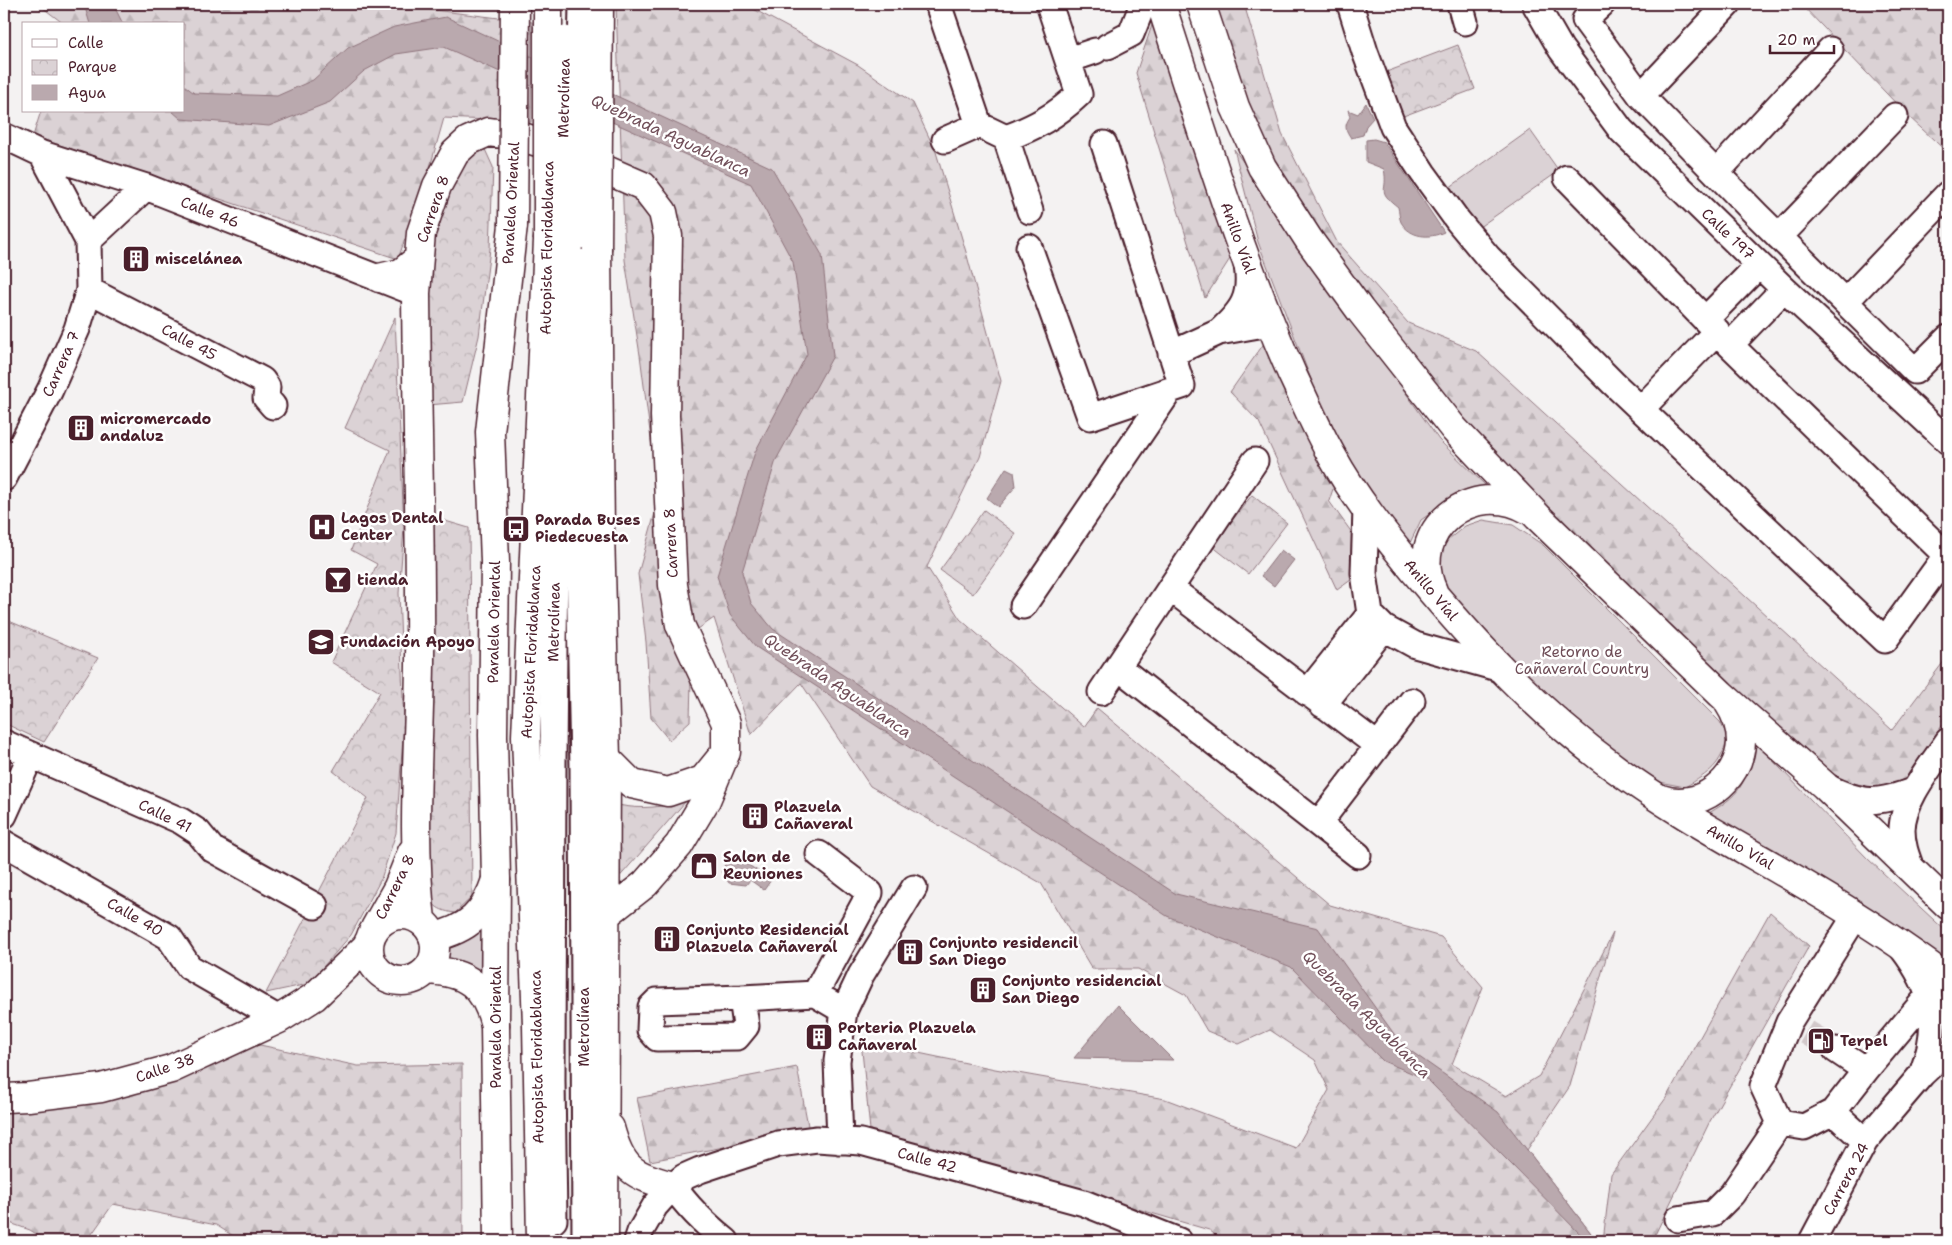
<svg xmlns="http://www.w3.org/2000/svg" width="1952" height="1245" font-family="'Shantell Sans',sans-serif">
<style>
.green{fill:#dbd2d5;stroke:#927880}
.forest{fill:url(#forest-firs);stroke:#927880}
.park{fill:url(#park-crowns);stroke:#927880}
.water{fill:#baa9ae;stroke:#8d727a}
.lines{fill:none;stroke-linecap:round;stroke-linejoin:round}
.minor-tunnel{stroke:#d2c8ca;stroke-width:25;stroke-dasharray:25 12;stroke-linecap:butt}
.minor-casing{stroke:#4a1f2b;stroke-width:29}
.major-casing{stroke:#4a1f2b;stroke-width:31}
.highway-casing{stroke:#4a1f2b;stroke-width:31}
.minor{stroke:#fff;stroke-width:25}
.major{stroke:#fff;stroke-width:28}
.highway{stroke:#fff;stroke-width:28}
.minor-bridge-casing{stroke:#4a1f2b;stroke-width:29;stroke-linecap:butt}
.highway-bridge-casing{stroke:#4a1f2b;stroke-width:31;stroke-linecap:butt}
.minor-bridge{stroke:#fff;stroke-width:25}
.highway-bridge{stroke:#fff;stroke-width:28}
.labels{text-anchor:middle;stroke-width:5;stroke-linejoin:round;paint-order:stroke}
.street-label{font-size:15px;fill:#4a1f2b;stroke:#fff}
.poi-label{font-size:15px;font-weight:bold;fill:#4a1f2b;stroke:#fff;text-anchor:start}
.park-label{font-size:15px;fill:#6e4c56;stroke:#fff}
.water-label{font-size:16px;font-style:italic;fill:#714f59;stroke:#fff}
</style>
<defs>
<pattern id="forest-firs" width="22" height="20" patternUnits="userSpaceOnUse" patternTransform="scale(1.25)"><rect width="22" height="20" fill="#dbd2d5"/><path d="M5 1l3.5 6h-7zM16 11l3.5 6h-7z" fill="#bdb4b7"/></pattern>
<pattern id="park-crowns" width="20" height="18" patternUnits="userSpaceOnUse" patternTransform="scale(1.25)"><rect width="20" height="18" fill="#dbd2d5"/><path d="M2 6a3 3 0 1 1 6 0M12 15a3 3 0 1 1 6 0" fill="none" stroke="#bdb4b7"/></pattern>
</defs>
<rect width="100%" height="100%" fill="#f4f2f2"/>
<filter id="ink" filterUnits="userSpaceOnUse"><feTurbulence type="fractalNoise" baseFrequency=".02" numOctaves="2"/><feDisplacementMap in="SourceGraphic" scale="10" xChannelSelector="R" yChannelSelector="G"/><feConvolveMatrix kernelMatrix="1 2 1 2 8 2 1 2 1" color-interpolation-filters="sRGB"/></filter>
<g filter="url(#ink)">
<!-- green -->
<path class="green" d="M1530,130L1559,171L1475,230L1446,190Z
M1234,149L1439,440L1488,488L1441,506L1421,520L1408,547L1362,486L1327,421L1258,242Z
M1483,520L1513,525L1543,545L1720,722L1728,737C1720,767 1710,772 1685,787L1644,779L1550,706L1445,590L1439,564L1444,543L1465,526Z
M1754,741L1868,859L1948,933V969L1702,817C1743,794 1745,786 1754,741Z
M483,921L482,977L444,957L442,944Z"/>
<!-- forest -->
<path class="forest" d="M38,4H384L532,22L531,122L444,118L428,174L398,259L33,136L41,111H184V24H64Z
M616,4H744L858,65L913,103L936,152L966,252L1001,381L980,457L927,567L960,619L1084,727L1097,708L1330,905L1441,937L1483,987L1452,1064L1506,1096L1539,1076L1613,933L1570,1086L1527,1150L1597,1241H1223L1209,1230L870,1130L861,1041L995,1069L1165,1099L1296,1148L1329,1090L1315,1060L1270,1030L1239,1044L1207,1031L1186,995L1138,969H1092L1041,883L870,786L801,683L751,735L714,618L679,642L691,680L690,721L669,740L651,718L646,642L638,574L655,513L654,463L640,355L625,260Z
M1214,4H1244L1282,134L1337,242L1408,323L1476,351L1892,730L1948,656V717L1905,779L1879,789L1845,781L1817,764L1481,447L1368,303L1266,151Z
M1801,4H1948V153L1908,116Z
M1155,16L1233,254L1205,298L1136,73Z
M1265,342L1334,486L1329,501L1355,537V577L1337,590L1259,422L1230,392Z
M1770,912L1809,946L1709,1123L1652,1241H1603L1611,1174L1666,1098Z
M260,1045L358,1066L462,1064L463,1241H241L216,1225L113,1204L87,1241H47L30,1230L4,1221V1092L200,1058Z
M797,1067L809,1131L650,1161L637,1098Z"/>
<!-- park -->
<path class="park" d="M1458,45L1475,89L1398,118L1381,74Z
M483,145L493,167L490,249L479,336L463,402L428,405L432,227L456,169Z
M395,317L404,528L399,593L404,724L396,833L381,879L351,935L308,984L266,993L368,798L333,771L380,692L331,662L377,564L351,550L390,450L345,428Z
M1252,495L1287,523L1248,574L1212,546Z
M984,510L1016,534L973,594L940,570Z
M425,515L469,528L472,897L455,913C433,910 430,902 424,883Z
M4,619L98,658L44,742L4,723Z
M686,801L616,881L618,805C642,810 662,807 686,801Z"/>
<!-- water -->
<path class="water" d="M84,4H113L123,24H90Z
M446,17L772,168L822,255L833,356L776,460L742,572L751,603L773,629L1176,894L1318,928L1402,1045L1498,1112L1597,1241H1587L1428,1080L1383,1061L1291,967L1167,916L756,647L730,615L717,576L755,452L807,354L793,262L751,184L444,47L396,54L364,71L330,102L269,126L181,119L172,111H184V85L194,93L277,96L313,80L348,48L394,27Z
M1366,103L1373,118L1366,126L1363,135L1351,138C1345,129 1344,126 1350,117L1348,110L1358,114Z
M1374,139L1384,142L1444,232C1430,239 1410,238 1401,222C1399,218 1399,211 1398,207C1375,189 1389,193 1384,169L1366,162V140Z
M1006,468L1014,472L1016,486L998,507L987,498Z
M1281,550L1294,560L1274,586L1261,576Z
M732,854L771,880L764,890L750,880L746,885L729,883L721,871Z
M1118,1005L1173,1060L1074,1058Z"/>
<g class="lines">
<!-- minor-tunnel -->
<path class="minor-tunnel" d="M1806,1032L1836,1050"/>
<!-- minor casing -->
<g class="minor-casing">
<path id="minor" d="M938,4L979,125L1006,138C1035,127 1056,116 1079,94L1049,4
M1350,4L1365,52L1393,127L1423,173L1458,221L1488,257L1613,383L1885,640L1948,553
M1460,4L1465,22
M1535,4L1561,49L1621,130L1784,289L1948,441
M1602,4L1585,20L1641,96L1757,215L1915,371L1948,338
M1108,46L1131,34L1143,4
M1068,60L1095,51
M1641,96L1728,4
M4,136L42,154L146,187L416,293
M1006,138L1030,211
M945,140L979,125
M1716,173L1830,50
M1567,178L1730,345L1946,555
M581,236L577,448L583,769L585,1241
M1779,237L1895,116
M88,241L146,187
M1029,247L1090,417L1182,386L1104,144
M89,290L262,380L267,387L266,398L273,406
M1845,302L1948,194
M1706,319L1759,265
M1219,332C1243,310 1252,297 1247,265
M1730,345L1784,289
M1171,354L1219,332L1270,323
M1641,409L1717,331
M4,478L50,390L77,329L89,290L88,241L42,154
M1366,509L1364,573L1370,614L1384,628L1415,645L1501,669
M1170,588L1377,745
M1023,606L1170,390
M1118,667L1358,855
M1101,692L1255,461
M1307,693L1370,614
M1323,705L1384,628
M4,743L181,821L198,832L212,849L315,906
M1827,787C1863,805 1878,804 1915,790
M4,815L31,755
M1319,823L1412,701
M4,843L169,937L189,967L279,1019
M1911,868C1906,855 1902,844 1902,830C1902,800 1932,765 1948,741
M1902,948C1935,991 1941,1023 1922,1074
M815,994L870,893L819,854
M742,998L657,1001L651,1007L650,1030L657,1038L737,1037L746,1026L742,998L815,994L844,1011
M1836,1050L1866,1070
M1833,1112L1865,1141
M1780,1123L1804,1127L1833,1112L1866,1070L1929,995
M840,1141L837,1061L844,1011L861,975L914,888
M673,1186C688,1208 705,1224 726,1241
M1678,1219L1713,1213L1732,1194L1780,1123L1763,1086L1789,1022L1856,915
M554,1220L552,1081L553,761L555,540L560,448L562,236
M637,1241L640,1232L655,1206L673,1186L684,1177L700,1170L778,1144L817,1139L861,1142L1084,1203L1179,1241
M1812,1241L1865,1141L1922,1074L1937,1060L1948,1055"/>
</g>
<!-- major casing -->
<g class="major-casing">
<path id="major" d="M379,278L401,273L418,259
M606,758L632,784L668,792L703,780L720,759
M369 948a33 33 0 1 1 66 0a33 33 0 1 1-66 0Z
M421,920C411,835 419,749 420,664C421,540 417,417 416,293L421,233L437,186L455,153L468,141L488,132L520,136L558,149L643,186L663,212L668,236L665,416L673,585L680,625L726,723V752L706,800L679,845L645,884L604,916
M375,928L398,887L412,852
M434,937C468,929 485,914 496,880
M427,970C467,972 485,985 495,1025
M4,1098L28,1097L101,1088L171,1069L279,1019L314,997L367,946L369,941"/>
</g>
<!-- highway casing -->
<g class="highway-casing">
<path id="highway" d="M1161,4C1201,128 1239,254 1292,374C1305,401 1317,430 1332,456C1355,498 1386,536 1416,573C1476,645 1540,714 1616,769C1692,825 1777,865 1856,916C1888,936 1918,957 1948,979
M1201,4L1235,107L1262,167L1309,240L1360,310L1454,429L1538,517L1721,694L1825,786L1948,905
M597,250L600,532L606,758L604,1241
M1433,591C1405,530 1473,477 1529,510
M1661,799C1698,812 1740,781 1741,742C1741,727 1736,714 1728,702
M610,1128C621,1169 633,1176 673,1186
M498,1241L495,1025L496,880L493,735L495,562L490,432L513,225
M541,1241L537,1025L526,736L548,240"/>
</g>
<!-- minor -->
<use href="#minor" class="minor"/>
<!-- major -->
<use href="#major" class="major"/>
<!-- highway -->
<use href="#highway" class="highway"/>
<!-- minor-bridge casing -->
<g class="minor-bridge-casing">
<path id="minor-bridge" d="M562,236L565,39
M581,236L583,119L581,56L582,4"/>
</g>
<!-- highway-bridge casing -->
<g class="highway-bridge-casing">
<path id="highway-bridge" d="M548,4V240
M513,225L515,4
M597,250L599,4"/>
</g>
<!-- minor-bridge -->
<use href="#minor-bridge" class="minor-bridge"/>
<!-- highway-bridge -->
<use href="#highway-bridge" class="highway-bridge"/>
</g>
</g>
<!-- icons -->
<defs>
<g id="building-square" transform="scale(1.4375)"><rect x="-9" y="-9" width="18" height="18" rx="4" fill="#4a1f2b" stroke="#fff"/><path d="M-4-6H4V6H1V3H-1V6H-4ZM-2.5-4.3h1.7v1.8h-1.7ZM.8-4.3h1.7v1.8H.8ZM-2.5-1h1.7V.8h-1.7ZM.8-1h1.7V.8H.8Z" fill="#fff"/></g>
<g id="hospital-square" transform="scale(1.4375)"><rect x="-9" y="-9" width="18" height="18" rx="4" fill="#4a1f2b" stroke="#fff"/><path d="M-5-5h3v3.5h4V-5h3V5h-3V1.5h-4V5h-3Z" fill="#fff"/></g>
<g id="bus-square" transform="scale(1.4375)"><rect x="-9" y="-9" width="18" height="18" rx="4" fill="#4a1f2b" stroke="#fff"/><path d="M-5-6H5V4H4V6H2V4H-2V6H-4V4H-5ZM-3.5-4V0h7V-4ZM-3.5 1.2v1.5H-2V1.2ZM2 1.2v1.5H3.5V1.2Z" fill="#fff"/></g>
<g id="bar-square" transform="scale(1.4375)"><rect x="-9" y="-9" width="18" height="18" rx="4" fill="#4a1f2b" stroke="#fff"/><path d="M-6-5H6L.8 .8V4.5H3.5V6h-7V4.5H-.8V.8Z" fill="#fff"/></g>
<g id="school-square" transform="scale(1.4375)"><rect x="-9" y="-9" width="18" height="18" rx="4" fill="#4a1f2b" stroke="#fff"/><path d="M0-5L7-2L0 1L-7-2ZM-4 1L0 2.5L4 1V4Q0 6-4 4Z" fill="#fff"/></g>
<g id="shop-square" transform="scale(1.4375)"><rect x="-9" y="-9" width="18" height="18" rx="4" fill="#4a1f2b" stroke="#fff"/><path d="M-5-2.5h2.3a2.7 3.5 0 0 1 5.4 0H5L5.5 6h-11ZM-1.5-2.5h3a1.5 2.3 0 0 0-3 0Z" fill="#fff"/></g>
<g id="fuel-square" transform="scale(1.4375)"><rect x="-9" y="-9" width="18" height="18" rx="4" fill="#4a1f2b" stroke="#fff"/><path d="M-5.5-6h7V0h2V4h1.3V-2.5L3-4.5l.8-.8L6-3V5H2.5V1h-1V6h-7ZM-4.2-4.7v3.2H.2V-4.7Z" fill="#fff"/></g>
</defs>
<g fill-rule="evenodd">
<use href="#building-square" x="136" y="259"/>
<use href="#building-square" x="81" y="428"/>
<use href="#hospital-square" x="322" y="527"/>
<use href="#bus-square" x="516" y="529"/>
<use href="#bar-square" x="338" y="580"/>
<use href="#school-square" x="321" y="642"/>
<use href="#building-square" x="755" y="816"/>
<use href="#shop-square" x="704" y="866"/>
<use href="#building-square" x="667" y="939"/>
<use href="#building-square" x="910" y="952"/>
<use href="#building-square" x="983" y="990"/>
<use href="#building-square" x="819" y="1037"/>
<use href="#fuel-square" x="1821" y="1041"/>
</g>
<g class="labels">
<!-- street labels -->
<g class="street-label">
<text transform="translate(564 98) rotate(-89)" y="5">Metrolínea</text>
<text transform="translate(511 203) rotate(-87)" y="5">Paralela Oriental</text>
<text transform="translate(433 209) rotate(-71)" y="5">Carrera 8</text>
<text transform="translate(210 212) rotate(21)" y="5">Calle 46</text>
<text transform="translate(1728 234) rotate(44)" y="5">Calle 197</text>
<text transform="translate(1238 238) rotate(70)" y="5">Anillo Víal</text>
<text transform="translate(547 248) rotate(-89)" y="5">Autopista Floridablanca</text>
<text transform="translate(189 342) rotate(28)" y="5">Calle 45</text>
<text transform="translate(61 364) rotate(-66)" y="5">Carrera 7</text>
<text transform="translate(671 543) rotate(-93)" y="5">Carrera 8</text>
<text transform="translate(1431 590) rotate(50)" y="5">Anillo Víal</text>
<text transform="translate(494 622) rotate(-89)" y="5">Paralela Oriental</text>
<text transform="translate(554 622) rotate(-89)" y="5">Metrolínea</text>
<text transform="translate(531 652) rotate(-87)" y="5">Autopista Floridablanca</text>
<text transform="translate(165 816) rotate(26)" y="5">Calle 41</text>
<text transform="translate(1740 847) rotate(30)" y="5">Anillo Víal</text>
<text transform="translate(395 887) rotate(-64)" y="5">Carrera 8</text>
<text transform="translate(135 917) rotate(30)" y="5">Calle 40</text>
<text transform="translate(496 1027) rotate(-90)" y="5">Paralela Oriental</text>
<text transform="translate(584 1027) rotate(-90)" y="5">Metrolínea</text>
<text transform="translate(537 1057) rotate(-91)" y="5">Autopista Floridablanca</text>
<text transform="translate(165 1068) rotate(-19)" y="5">Calle 38</text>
<text transform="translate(927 1160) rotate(15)" y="5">Calle 42</text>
<text transform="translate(1846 1179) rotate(-62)" y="5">Carrera 24</text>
</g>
<!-- poi labels -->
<g class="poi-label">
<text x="155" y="264">miscelánea</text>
<text x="100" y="424">micromercado<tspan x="100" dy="17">andaluz</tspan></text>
<text x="341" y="523">Lagos Dental<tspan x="341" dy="17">Center</tspan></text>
<text x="535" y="525">Parada Buses<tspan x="535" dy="17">Piedecuesta</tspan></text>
<text x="357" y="585">tienda</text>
<text x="340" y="647">Fundación Apoyo</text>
<text x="774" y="812">Plazuela<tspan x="774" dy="17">Cañaveral</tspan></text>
<text x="723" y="862">Salon de<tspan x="723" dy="17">Reuniones</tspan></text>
<text x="686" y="935">Conjunto Residencial<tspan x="686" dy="17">Plazuela Cañaveral</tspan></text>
<text x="929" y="948">Conjunto residencil<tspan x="929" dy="17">San Diego</tspan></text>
<text x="1002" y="986">Conjunto residencial<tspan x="1002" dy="17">San Diego</tspan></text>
<text x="838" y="1033">Porteria Plazuela<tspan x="838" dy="17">Cañaveral</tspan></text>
<text x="1840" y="1046">Terpel</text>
</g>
<!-- park labels -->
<g class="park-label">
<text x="1582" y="657">Retorno de<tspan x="1582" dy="17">Cañaveral Country</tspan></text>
</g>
<!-- water labels -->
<g class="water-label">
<text transform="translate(671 135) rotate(25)" y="6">Quebrada Aguablanca</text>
<text transform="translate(838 685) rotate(34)" y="6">Quebrada Aguablanca</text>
<text transform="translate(1367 1014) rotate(45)" y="6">Quebrada Aguablanca</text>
</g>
</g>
<!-- margin -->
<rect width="1952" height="1245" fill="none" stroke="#fff" stroke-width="20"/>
<rect x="10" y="10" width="1932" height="1225" fill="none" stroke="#4a1f2b" stroke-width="2" filter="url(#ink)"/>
<!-- legend -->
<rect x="22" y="22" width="162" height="90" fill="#ffffff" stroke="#b7a5aa"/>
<rect x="32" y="39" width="25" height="8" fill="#ffffff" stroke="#b7a5aa"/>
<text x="68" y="48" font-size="15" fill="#4a1f2b">Calle</text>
<rect x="32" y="60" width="25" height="15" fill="url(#park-crowns)" stroke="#b7a5aa"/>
<text x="68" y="72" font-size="15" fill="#4a1f2b">Parque</text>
<rect x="32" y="85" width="25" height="15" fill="#baa9ae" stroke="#b7a5aa"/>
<text x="68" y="98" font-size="15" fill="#4a1f2b">Agua</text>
<!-- scale -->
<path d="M1770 45v8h64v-8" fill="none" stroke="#4a1f2b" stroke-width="2.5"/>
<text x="1777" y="45" font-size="15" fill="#4a1f2b" stroke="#ffffff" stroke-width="4" paint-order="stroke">20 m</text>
</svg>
